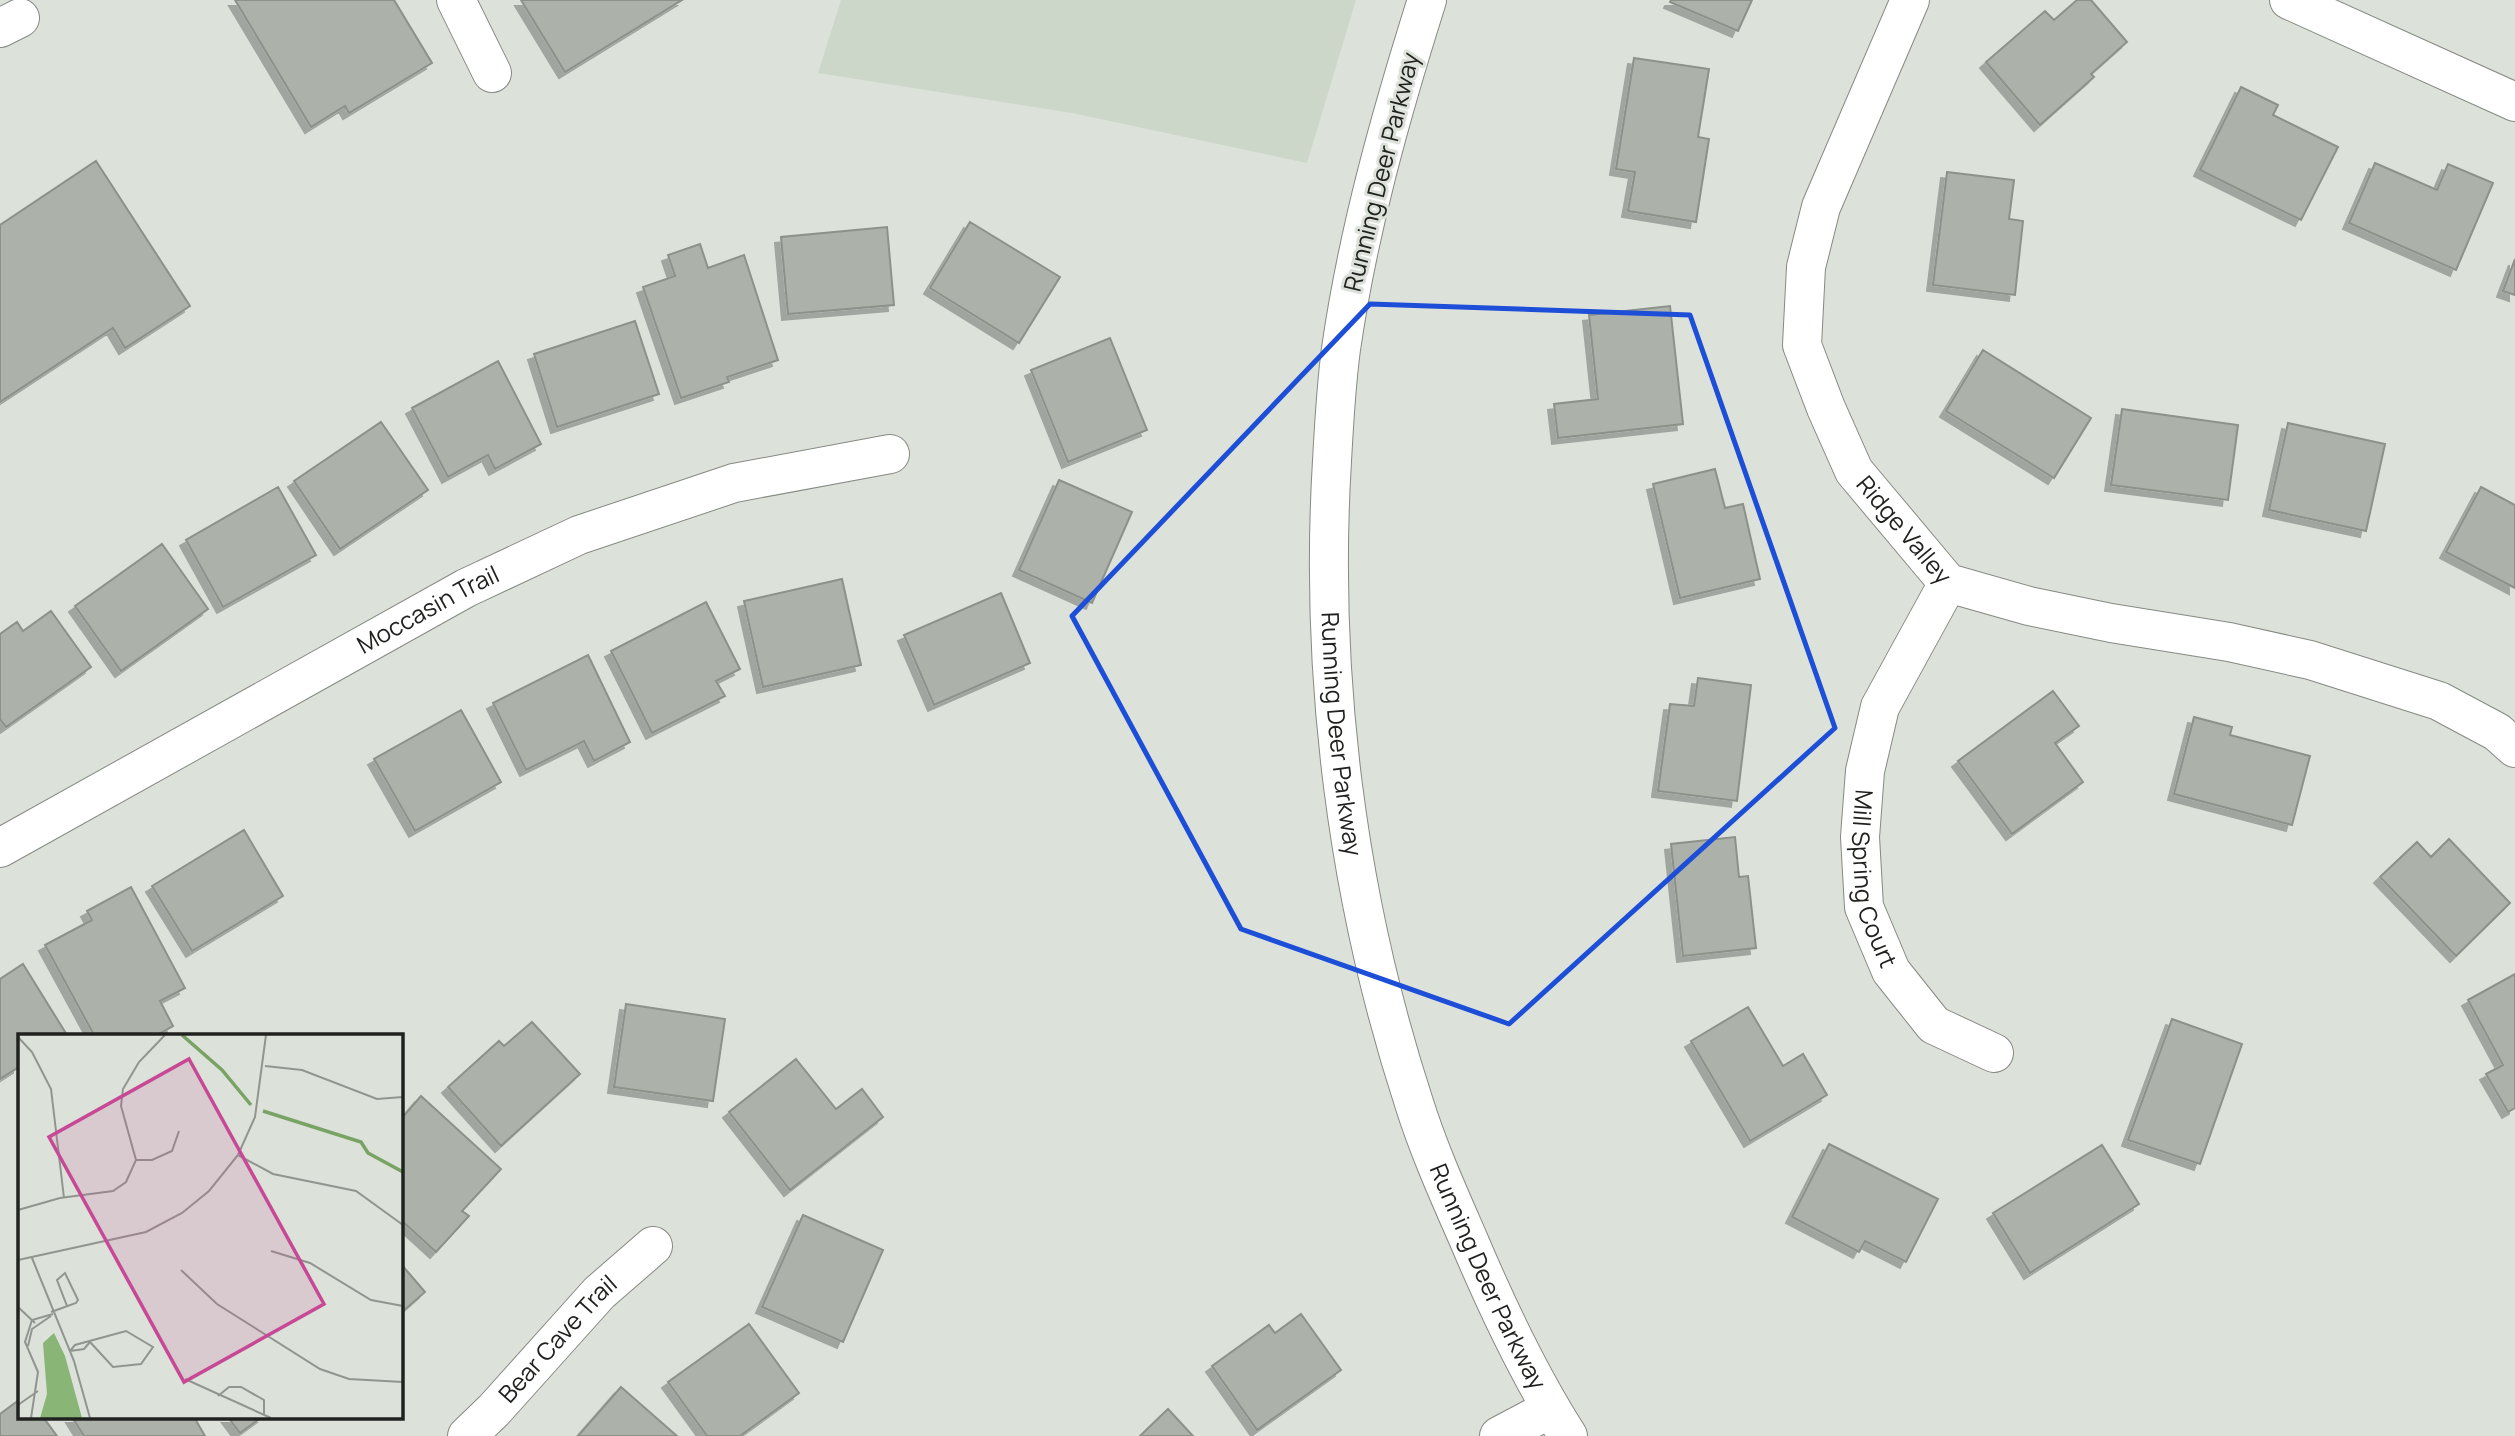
<svg xmlns="http://www.w3.org/2000/svg" width="2515" height="1436" font-family="Manrope,sans-serif">
<style>
.built{fill:#cdd7c9}
.building{fill:#acb1a9;stroke:#8c918a;stroke-width:2;filter:url(#shadow)}
.lines{fill:none;stroke-linecap:round;stroke-linejoin:round}
.street-casing{stroke:#858a83;stroke-width:40}
.secondary-casing{stroke:#858a83;stroke-width:40}
.street{stroke:#fff;stroke-width:38}
.secondary{stroke:#fff;stroke-width:38}
.marked{fill:none;stroke:#1d4ed8;stroke-width:5;stroke-linejoin:round}
.labels{text-anchor:middle;stroke-width:6;stroke-linejoin:round;paint-order:stroke}
.street-label{font-size:24px;fill:#20221f;stroke:#dce1da}
.inset-river{fill:none;stroke:#78a365;stroke-width:3.5}
.inset-road{fill:none;stroke:#91958f;stroke-width:2}
.view{fill:#c74996;fill-opacity:0.15;stroke:#c74996;stroke-width:3.5}
.inset-edge{fill:none;stroke:#20221f;stroke-width:3.5}
</style>
<defs>
<filter id="shadow"><feDropShadow dx="-6" dy="6" stdDeviation="0" flood-color="#0004"/></filter>
</defs>
<rect width="100%" height="100%" fill="#dce1da"/>
<!-- built -->
<path class="built" d="M841,0H1356L1307,163L1072,113L818,73Z"/>
<!-- building -->
<path class="building" d="M235,0H394L432,63L349,113L345,106L311,127Z
M521,0H682L565,72Z
M1671,0H1752L1738,31L1670,2Z
M2077,0H2091L2127,42L2091,74L2094,77L2040,125L1986,62L2045,11L2054,20Z
M1634,58L1709,69L1698,137L1709,139L1696,222L1628,211L1635,172L1616,169Z
M2241,87L2278,105L2273,115L2338,147L2301,220L2200,170Z
M96,161L190,306L125,348L113,328L0,402V225Z
M2375,163L2437,190L2448,164L2493,183L2456,270L2349,223Z
M1947,172L2014,180L2009,219L2023,221L2015,295L1933,285Z
M970,222L1060,277L1019,343L930,288Z
M887,227L894,305L788,314L781,237Z
M700,244L708,268L744,255L778,360L727,377L729,382L681,398L643,287L675,276L668,255Z
M2515,259V295L2503,291Z
M1670,306L1683,424L1558,438L1554,404L1598,399L1589,315Z
M635,321L659,394L557,427L534,354Z
M1110,338L1147,430L1068,462L1031,370Z
M1983,350L2091,418L2054,478L1946,411Z
M498,361L541,444L495,469L488,455L448,477L412,408Z
M2122,409L2238,425L2228,500L2111,485Z
M381,422L428,490L340,549L294,481Z
M2288,423L2385,444L2366,531L2269,510Z
M1715,469L1725,508L1743,504L1760,579L1680,598L1653,484Z
M1059,480L1132,512L1092,603L1019,570Z
M278,487L316,555L223,607L186,540Z
M2481,487L2515,505V588L2446,552Z
M162,544L208,609L121,671L75,606Z
M842,579L861,665L763,687L744,601Z
M1001,593L1030,663L934,705L904,635Z
M706,602L740,669L716,681L725,696L652,733L611,651Z
M51,611L91,667L6,727L0,719V634L17,622L23,631Z
M588,655L630,742L594,761L584,741L526,770L493,703Z
M1698,678L1751,685L1737,801L1658,791L1670,704L1694,706Z
M2053,691L2079,726L2055,743L2083,782L2012,834L1958,761Z
M461,710L501,782L415,831L374,759Z
M2194,717L2232,727L2230,735L2310,756L2292,825L2174,794Z
M244,830L283,896L192,951L152,886Z
M1735,837L1739,877L1748,876L1756,948L1683,956L1671,844Z
M2449,839L2510,903L2456,956L2380,877L2417,842L2431,857Z
M131,887L185,988L160,1001L173,1026L157,1035H94L45,945L92,920L87,911Z
M23,964L67,1035H19V1067L0,1079V979Z
M2515,974V1108L2508,1112L2486,1074L2503,1065L2468,1000Z
M626,1004L725,1019L713,1101L614,1087Z
M1748,1007L1783,1066L1803,1054L1827,1095L1750,1141L1691,1041Z
M2172,1019L2242,1044L2200,1164L2128,1140Z
M532,1022L580,1074L501,1146L448,1087L499,1041L504,1046Z
M796,1059L836,1109L862,1089L883,1117L790,1190L729,1112Z
M421,1096L501,1169L462,1211L469,1216L436,1252L401,1220V1119Z
M1829,1144L1938,1199L1906,1262L1865,1241L1859,1252L1792,1217Z
M2102,1145L2139,1204L2030,1273L1993,1213Z
M803,1215L883,1250L843,1342L762,1307Z
M401,1264L425,1292L401,1313Z
M1301,1314L1341,1370L1257,1430L1212,1366L1269,1325L1275,1333Z
M749,1324L799,1393L740,1436H707L668,1382Z
M621,1387L677,1436H578Z
M19,1400V1417H43L57,1436H0V1414Z
M1168,1409L1193,1436H1140Z
M72,1417H194L205,1436H84Z
M228,1417H262L240,1433Z"/>
<g class="lines">
<!-- street casing -->
<g class="street-casing">
<g id="street">
<path d="M456,0L492,73"/>
<path id="s1" d="M1910,0L1821,207L1806,267L1802,345L1826,408L1854,471L1948,583L2029,606L2111,623L2229,642L2310,660L2439,701L2497,732L2515,748"/>
<path d="M2289,0L2515,102"/>
<path d="M0,28L20,18"/>
<path id="s2" d="M1948,583L1880,707L1865,771L1860,837L1864,907L1891,971L1934,1025L1994,1053"/>
<path id="s3" d="M0,848L466,588L579,535L734,483L890,454"/>
<path id="s4" d="M467,1436L494,1410L599,1293L653,1246"/>
<path d="M1499,1436L1550,1409"/>
</g>
</g>
<!-- secondary casing -->
<g class="secondary-casing">
<g id="secondary">
<path id="s5" d="M1427,0C1391,114 1358,231 1341,349C1336,386 1334,424 1332,461C1319,676 1347,898 1414,1103C1429,1151 1450,1197 1470,1243C1498,1309 1529,1375 1568,1436"/>
</g>
</g>
<!-- street -->
<use href="#street" class="street"/>
<!-- secondary -->
<use href="#secondary" class="secondary"/>
</g>
<!-- marked area -->
<path class="marked" d="M1370,304L1690,315L1835,728L1509,1024L1241,929L1072,616Z"/>
<g class="labels">
<!-- street labels -->
<g class="street-label">
<text transform="translate(1382 172) rotate(-76)" y="8">Running Deer Parkway</text>
<text dy="8" stroke="none"><textPath href="#s1" startOffset="579">Ridge Valley</textPath></text>
<text dy="8" stroke="none"><textPath href="#s3" startOffset="490">Moccasin Trail</textPath></text>
<text dy="8" stroke="none"><textPath href="#s5" startOffset="746">Running Deer Parkway</textPath></text>
<text dy="8" stroke="none"><textPath href="#s2" startOffset="317">Mill Spring Court</textPath></text>
<text dy="8" stroke="none"><textPath href="#s5" startOffset="1312">Running Deer Parkway</textPath></text>
<text dy="8" stroke="none"><textPath href="#s4" startOffset="133">Bear Cave Trail</textPath></text>
</g>
</g>
<!-- overview -->
<g transform="translate(18 1034)">
<rect width="385" height="385" fill="#dce1da"/>
<path d="M36,299L47,322L64,384H22L29,360L25,309Z" fill="#89b576"/>
<path class="inset-river" d="M164,1L204,36L233,71M245,77L343,108L350,119L385,138"/>
<path class="inset-road" d="M0,3L14,18L33,55L46,164M247,32L284,36L359,65L385,63M220,121L255,140L338,157L385,191M118,126H134L154,117L161,97M0,176L42,164L95,157L108,148L118,126L103,72L105,55L121,28L147,1M253,217L292,229L353,266L385,272M14,224L56,327L72,384M0,226L128,198L164,179L191,157L220,121L237,83L248,1M163,236L199,270L302,335L331,345L385,348M0,273L17,289M33,278L58,269L60,266L47,239L39,246L49,272M10,312L14,295L33,282M52,317L57,311L108,297L135,313L123,330L95,333L72,308M52,317L66,315L72,308M167,345L253,384M200,362L211,353H223L246,366V380M0,371L20,357M13,384L20,338L7,308L14,286L35,280"/>
<path class="view" d="M171,25L306,270L166,348L31,103Z"/>
<rect width="385" height="385" class="inset-edge"/>
</g>
</svg>
